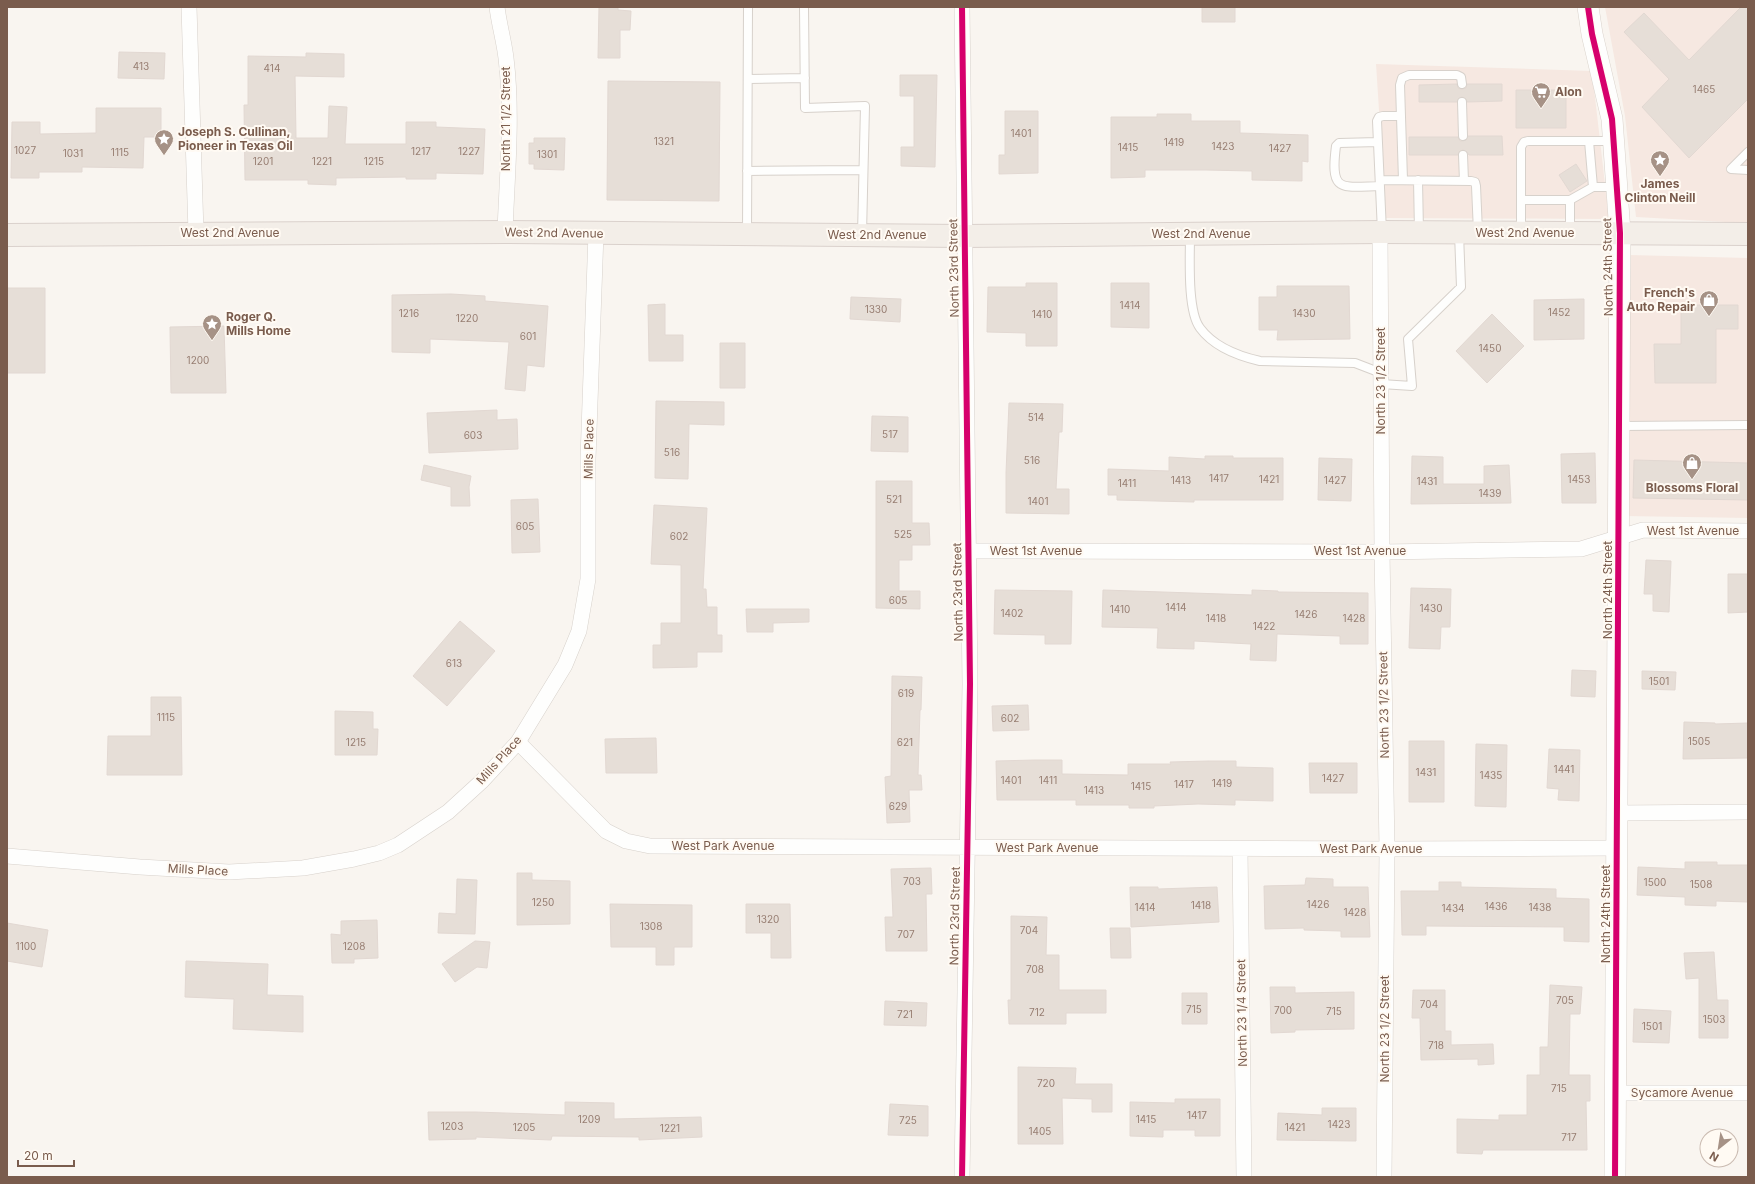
<svg xmlns="http://www.w3.org/2000/svg" width="1755" height="1184" font-family="Inter,sans-serif">
<style>
.commercial{fill:#f6e8e1}
.building{fill:#e6ded7;stroke:#e2d8d2}
.lines{fill:none;stroke-linecap:round;stroke-linejoin:round}
.lane-casing{stroke:#d7d1cb;stroke-width:10}
.street-casing{stroke:#d7d1cb;stroke-width:16}
.secondary-casing{stroke:#d9d2cb;stroke-width:22}
.primary-casing{stroke:#dad1cc;stroke-width:24}
.lane{stroke:#fefefd;stroke-width:8}
.street{stroke:#fefefd;stroke-width:15}
.secondary{stroke:#fefefd;stroke-width:21}
.primary{stroke:#f3eee8;stroke-width:22}
.cycleway-casing{stroke:#fffaf3;stroke-width:8}
.cycleway{stroke:#d6006c;stroke-width:6}
.labels{text-anchor:middle;stroke-width:4;stroke-linejoin:round;paint-order:stroke}
.number-label{font-size:10px;fill:#977e72}
.poi-label{font-size:12px;font-weight:bold;fill:#7a5c4d;stroke:#fffaf3;text-anchor:start}
.street-label{font-size:12px;fill:#7a5c4d;stroke:#fffaf3}
</style>
<rect width="100%" height="100%" fill="#f9f5f0"/>
<!-- commercial -->
<path class="commercial" d="M1605,7H1748V222H1726L1636,217L1625,116Z
M1376,64L1592,71L1609,219L1386,218Z
M1629,255L1748,258V518L1624,516Z"/>
<!-- building -->
<path class="building" d="M599,7H618V10L631,11L630,30H620V58H598Z
M1202,7H1235V22H1202Z
M1741,7H1748V99L1689,158L1642,107L1669,79L1624,32L1644,13L1689,60Z
M119,52L165,53L164,79L118,78Z
M306,53L344,54V77L295,76L296,138H328L329,106L347,107L345,144H406V122H436V127L485,129L483,174L436,173V179H406V177L336,178V185L308,184V180H245L244,105H248V56L306,57Z
M900,75H937L935,167L901,166V147H914V96H900Z
M608,81L720,82L719,201L607,200Z
M1457,84L1458,88L1462,89L1466,88L1467,84H1502V101L1467,102L1466,99L1462,97L1459,98L1457,102H1419V85Z
M1516,90H1566V128H1516Z
M96,108H161V137H144L143,168L82,167V172H39V178H11L12,122H40V134L96,133Z
M1005,111H1038V173L999,174V155H1005Z
M1157,114H1191V121H1240V133L1308,135V162L1302,161V181L1252,180V171L1206,170H1145V177L1111,178V117H1157Z
M1468,136H1502L1503,155H1469L1467,152L1463,150L1460,151L1458,155H1409V137H1458L1460,141H1463L1466,140Z
M534,138H565L564,170L534,169V164H529V143H534Z
M1576,164L1587,181L1570,192L1559,175Z
M1026,283H1057V346H1026V333L987,332L988,287H1026Z
M1111,283H1149V328L1111,327Z
M1277,286H1349L1350,339L1277,340L1278,330H1259V297H1277Z
M7,288H45V373H7Z
M451,294L485,296V301L548,306L544,367L527,365L525,391L505,389L509,342L430,339V353L392,352V295Z
M851,297L901,299L900,322L850,319Z
M1584,299V339L1534,340V300Z
M665,304V335H683V361H649L648,305Z
M1681,305H1738V329H1716V383H1655L1654,344H1681Z
M1492,314L1524,346L1487,383L1456,351Z
M224,326L226,393H171L170,327Z
M720,343H745V388H720Z
M656,401L724,402V425L689,424L688,479L655,478Z
M1009,403L1063,404L1062,432H1059L1056,489H1069V514L1006,513V473Z
M497,410V420L517,419L518,449L429,453L427,413Z
M872,416L908,417V452L871,451Z
M1595,453L1596,503H1562L1561,454Z
M1205,456H1233V458H1283V500H1194V502L1117,500V495H1108V469L1169,471V457L1205,459Z
M1412,456L1443,457V484H1484V466L1509,465L1511,503L1411,504Z
M1319,458L1352,459L1351,501L1318,500Z
M1634,460L1748,463V500L1633,498Z
M424,465L471,476L469,487L470,506H451V487L421,480Z
M876,481H912V523H929L930,545H912V560H899V591H920V609L876,608Z
M538,499L540,552L512,553L511,500Z
M654,505L707,508L703,589H706L707,607H717V635H722V652H697V667L653,668V645H661V623H681V565L651,564Z
M1646,560L1671,561L1669,612L1653,611V594H1644Z
M1728,574H1748V612L1728,613Z
M1411,588L1451,589L1450,627H1441L1440,649L1409,648Z
M995,590L1072,591L1071,644H1045V635L994,634Z
M1103,590L1252,595V590L1278,591V592L1368,593V644H1340V636L1277,634L1276,661L1250,660L1251,644L1194,641V649L1157,648L1158,628L1102,627Z
M746,609H809V622L773,623V632H747Z
M460,621L495,651L447,706L413,676Z
M1572,670L1596,671L1595,697L1571,696Z
M1642,671L1676,672L1675,690L1642,689Z
M892,676L922,677L921,710H920L918,775H921L922,790H909L910,822L887,823L885,777L891,776Z
M151,697H181L182,775H107L108,736H151Z
M1028,705L1029,730L993,731L992,706Z
M335,711L373,712V729H378L377,755H335Z
M1684,722L1715,723V724L1748,723V758L1683,759Z
M656,738L657,773H606L605,739Z
M1409,741H1444V802H1409Z
M1476,744L1507,745L1506,807L1475,806Z
M1549,749L1580,750L1579,801L1558,800L1559,789L1547,788Z
M1035,760H1062V774L1128,775V764H1171L1170,762L1209,761H1236V767L1273,768V801L1235,800V805L1198,804L1154,806V808H1129V805H1076V800H997L996,761Z
M1309,763H1357V793H1310Z
M1685,862H1717V865H1748V902L1716,901V906L1685,905V897L1637,895L1638,867L1685,869Z
M931,868L932,894H926L927,951H886L885,917H893L891,869Z
M517,873H532V880L570,881V924L517,925Z
M1306,878L1333,879V887H1368L1370,937H1341V931L1304,930V928L1265,929L1264,886L1305,885Z
M457,879L477,880L475,934L438,933L439,913L456,914Z
M1439,882H1461V887L1556,889V898L1589,899V942L1564,941V927L1426,926V935H1402L1401,891H1439Z
M1130,887H1158V889L1217,887L1219,922L1131,927Z
M610,904L692,905V947H674V965H656V947H611Z
M746,904H790L791,958H771V933H746Z
M1011,916L1047,917L1046,955H1059V990H1106V1013H1066V1024H1009L1008,1000H1011Z
M377,920L378,958L354,959V963H332L331,934L341,935V921Z
M7,923L48,930L42,967L7,961Z
M1110,928H1130L1131,958H1111Z
M475,941L490,942L487,968L477,967L455,982L442,964Z
M1714,952L1717,1000H1728V1038H1699V978L1686,979L1684,953Z
M186,961L268,964L267,995L303,996V1032L233,1029L234,999L185,997Z
M1550,985L1582,987L1580,1014H1570L1569,1075H1590V1101H1586L1587,1150H1483L1482,1154L1457,1153V1119L1499,1120V1115H1527V1075H1540V1047H1548Z
M1270,987H1295V993L1354,992V1029L1295,1030V1032L1271,1033Z
M1413,990H1445V1031H1451V1045L1493,1044L1494,1064L1478,1065V1059L1421,1060L1420,1018H1412Z
M1182,993H1207V1024H1182Z
M885,1001L927,1003L926,1026L884,1025Z
M1634,1009L1671,1011L1669,1043L1633,1042Z
M1018,1067L1076,1068L1075,1084H1112V1112H1092V1099L1062,1098L1063,1144H1018Z
M1175,1099H1220V1136H1195V1130H1163V1137L1130,1136V1102L1175,1103Z
M565,1102L614,1103V1119L701,1117L702,1137L639,1140V1137L552,1136L551,1140L476,1137V1139L429,1140L428,1112H475L565,1115Z
M890,1104L928,1106V1136L888,1135Z
M1322,1108H1356V1141L1277,1140L1278,1113L1322,1115Z"/>
<g class="lines">
<!-- lane casing -->
<g class="lane-casing">
<path id="lane" d="M804,7L805,108L865,106L862,234
M748,79L805,78
M1462,102L1463,136
M1589,141L1593,187
M1378,142L1339,143L1336,146C1330,193 1340,187 1380,186
M1748,152L1731,169L1748,170
M1463,155L1464,181
M747,171L863,170
M1380,180L1471,181L1475,182L1476,186L1478,232
M1403,180L1400,85L1402,78L1409,75H1457L1461,77L1462,84
M1418,180L1419,232
M1521,200V147L1524,142L1528,141H1613
M1382,232L1377,121L1379,117L1383,116H1401
M1521,232V200H1570
M1570,233V200L1593,187H1617
M747,234L748,7
M1190,235C1190,257 1187,311 1200,328C1214,347 1238,356 1260,361L1355,363L1381,373
M1381,384L1412,386L1408,339L1461,287L1459,233
M1620,426L1748,425"/>
</g>
<!-- street casing -->
<g class="street-casing">
<path id="street" d="M189,7L196,233
M497,7C499,24 504,41 506,58C513,115 507,175 505,232
M962,7L970,684L962,1177
M1380,233L1382,552L1387,849L1384,1177
M968,551L1382,552L1581,549L1643,530L1748,531
M518,742L606,831L626,841L650,846L1387,849L1617,848
M1617,813L1748,812
M1240,849L1244,1177
M7,856L140,867L229,872L303,868L354,859L379,853L398,845L448,812L482,781L518,742L565,665L579,631L588,579V459L596,233
M1615,1093H1748"/>
</g>
<!-- secondary casing -->
<g class="secondary-casing">
<path id="secondary" d="M1588,7L1592,34L1612,119L1620,233L1615,1177"/>
</g>
<!-- primary casing -->
<g class="primary-casing">
<path id="primary" d="M7,235L505,232L964,236L1382,232L1748,234"/>
</g>
<!-- lane -->
<use href="#lane" class="lane"/>
<!-- street -->
<use href="#street" class="street"/>
<!-- secondary -->
<use href="#secondary" class="secondary"/>
<!-- primary -->
<use href="#primary" class="primary"/>
<!-- cycleway casing -->
<g class="cycleway-casing">
<path id="cycleway" d="M962,7L970,684L962,1177
M1588,7L1592,34L1612,119L1620,233L1615,1177"/>
</g>
<!-- cycleway -->
<use href="#cycleway" class="cycleway"/>
</g>
<!-- icons -->
<defs>
<g id="supermarket-pin" transform="scale(1)"><path d="M0 17L-7.5 6A9.5 9.5 0 1 1 7.5 6Z" fill="#a69286" stroke="#fffaf3"/><path d="M-6-5.5h2.5l.6 2H6L4.5 2H-2.5L-4.4-4H-6ZM-1.5 3.2a1.3 1.3 0 1 0 .1 0ZM3 3.2a1.3 1.3 0 1 0 .1 0Z" fill="#fff"/></g>
<g id="sight-pin" transform="scale(1)"><path d="M0 17L-7.5 6A9.5 9.5 0 1 1 7.5 6Z" fill="#a69286" stroke="#fffaf3"/><path d="M0-6L1.8-2.2L6-1.7L2.9 1.2L3.7 5.4L0 3.3L-3.7 5.4L-2.9 1.2L-6-1.7L-1.8-2.2Z" fill="#fff"/></g>
<g id="shop-pin" transform="scale(1)"><path d="M0 17L-7.5 6A9.5 9.5 0 1 1 7.5 6Z" fill="#a69286" stroke="#fffaf3"/><path d="M-5-2.5h2.3a2.7 3.5 0 0 1 5.4 0H5L5.5 6h-11ZM-1.5-2.5h3a1.5 2.3 0 0 0-3 0Z" fill="#fff"/></g>
</defs>
<g fill-rule="evenodd">
<use href="#supermarket-pin" x="1541" y="92"/>
<use href="#sight-pin" x="164" y="139"/>
<use href="#sight-pin" x="1660" y="160"/>
<use href="#shop-pin" x="1709" y="300"/>
<use href="#sight-pin" x="212" y="324"/>
<use href="#shop-pin" x="1692" y="463"/>
</g>
<g class="labels">
<!-- number labels -->
<g class="number-label">
<text x="141" y="70">413</text>
<text x="272" y="72">414</text>
<text x="1704" y="93">1465</text>
<text x="1021" y="137">1401</text>
<text x="664" y="145">1321</text>
<text x="1174" y="146">1419</text>
<text x="1223" y="150">1423</text>
<text x="1128" y="151">1415</text>
<text x="1280" y="152">1427</text>
<text x="25" y="154">1027</text>
<text x="421" y="155">1217</text>
<text x="469" y="155">1227</text>
<text x="120" y="156">1115</text>
<text x="73" y="157">1031</text>
<text x="547" y="158">1301</text>
<text x="263" y="165">1201</text>
<text x="322" y="165">1221</text>
<text x="374" y="165">1215</text>
<text x="1130" y="309">1414</text>
<text x="876" y="313">1330</text>
<text x="1559" y="316">1452</text>
<text x="409" y="317">1216</text>
<text x="1304" y="317">1430</text>
<text x="1042" y="318">1410</text>
<text x="467" y="322">1220</text>
<text x="528" y="340">601</text>
<text x="1490" y="352">1450</text>
<text x="198" y="364">1200</text>
<text x="1036" y="421">514</text>
<text x="890" y="438">517</text>
<text x="473" y="439">603</text>
<text x="672" y="456">516</text>
<text x="1032" y="464">516</text>
<text x="1219" y="482">1417</text>
<text x="1269" y="483">1421</text>
<text x="1579" y="483">1453</text>
<text x="1181" y="484">1413</text>
<text x="1335" y="484">1427</text>
<text x="1427" y="485">1431</text>
<text x="1127" y="487">1411</text>
<text x="1490" y="497">1439</text>
<text x="894" y="503">521</text>
<text x="1038" y="505">1401</text>
<text x="525" y="530">605</text>
<text x="903" y="538">525</text>
<text x="679" y="540">602</text>
<text x="898" y="604">605</text>
<text x="1176" y="611">1414</text>
<text x="1431" y="612">1430</text>
<text x="1120" y="613">1410</text>
<text x="1012" y="617">1402</text>
<text x="1306" y="618">1426</text>
<text x="1216" y="622">1418</text>
<text x="1354" y="622">1428</text>
<text x="1264" y="630">1422</text>
<text x="454" y="667">613</text>
<text x="1659" y="685">1501</text>
<text x="906" y="697">619</text>
<text x="166" y="721">1115</text>
<text x="1010" y="722">602</text>
<text x="1699" y="745">1505</text>
<text x="356" y="746">1215</text>
<text x="905" y="746">621</text>
<text x="1564" y="773">1441</text>
<text x="1426" y="776">1431</text>
<text x="1491" y="779">1435</text>
<text x="1333" y="782">1427</text>
<text x="1011" y="784">1401</text>
<text x="1048" y="784">1411</text>
<text x="1222" y="787">1419</text>
<text x="1184" y="788">1417</text>
<text x="1141" y="790">1415</text>
<text x="1094" y="794">1413</text>
<text x="898" y="810">629</text>
<text x="912" y="885">703</text>
<text x="1655" y="886">1500</text>
<text x="1701" y="888">1508</text>
<text x="543" y="906">1250</text>
<text x="1318" y="908">1426</text>
<text x="1201" y="909">1418</text>
<text x="1496" y="910">1436</text>
<text x="1145" y="911">1414</text>
<text x="1540" y="911">1438</text>
<text x="1453" y="912">1434</text>
<text x="1355" y="916">1428</text>
<text x="768" y="923">1320</text>
<text x="651" y="930">1308</text>
<text x="1029" y="934">704</text>
<text x="906" y="938">707</text>
<text x="26" y="950">1100</text>
<text x="354" y="950">1208</text>
<text x="1035" y="973">708</text>
<text x="1565" y="1004">705</text>
<text x="1429" y="1008">704</text>
<text x="1194" y="1013">715</text>
<text x="1283" y="1014">700</text>
<text x="1334" y="1015">715</text>
<text x="1037" y="1016">712</text>
<text x="905" y="1018">721</text>
<text x="1714" y="1023">1503</text>
<text x="1652" y="1030">1501</text>
<text x="1436" y="1049">718</text>
<text x="1046" y="1087">720</text>
<text x="1559" y="1092">715</text>
<text x="1197" y="1119">1417</text>
<text x="589" y="1123">1209</text>
<text x="1146" y="1123">1415</text>
<text x="908" y="1124">725</text>
<text x="1339" y="1128">1423</text>
<text x="452" y="1130">1203</text>
<text x="524" y="1131">1205</text>
<text x="1295" y="1131">1421</text>
<text x="670" y="1132">1221</text>
<text x="1040" y="1135">1405</text>
<text x="1569" y="1141">717</text>
</g>
<!-- poi labels -->
<g class="poi-label">
<text x="1555" y="96">Alon</text>
<text x="178" y="136">Joseph S. Cullinan,<tspan x="178" dy="14">Pioneer in Texas Oil</tspan></text>
<text x="1660" y="188" text-anchor="middle">James<tspan x="1660" dy="14">Clinton Neill</tspan></text>
<text x="1695" y="297" text-anchor="end">French's<tspan x="1695" dy="14">Auto Repair</tspan></text>
<text x="226" y="321">Roger Q.<tspan x="226" dy="14">Mills Home</tspan></text>
<text x="1692" y="492" text-anchor="middle">Blossoms Floral</text>
</g>
<!-- street labels -->
<g class="street-label">
<text transform="translate(506 119) rotate(-90)" y="4">North 21 1/2 Street</text>
<text x="230" y="237">West 2nd Avenue</text>
<text transform="translate(554 233) rotate(1)" y="4">West 2nd Avenue</text>
<text x="1525" y="237">West 2nd Avenue</text>
<text x="1201" y="238">West 2nd Avenue</text>
<text x="877" y="239">West 2nd Avenue</text>
<text transform="translate(1608 267) rotate(-91)" y="4">North 24th Street</text>
<text transform="translate(954 268) rotate(-91)" y="4">North 23rd Street</text>
<text transform="translate(1381 381) rotate(-90)" y="4">North 23 1/2 Street</text>
<text transform="translate(589 449) rotate(-89)" y="4">Mills Place</text>
<text x="1693" y="535">West 1st Avenue</text>
<text x="1036" y="555">West 1st Avenue</text>
<text x="1360" y="555">West 1st Avenue</text>
<text transform="translate(1608 590) rotate(-90)" y="4">North 24th Street</text>
<text transform="translate(958 592) rotate(-91)" y="4">North 23rd Street</text>
<text transform="translate(1384 705) rotate(-91)" y="4">North 23 1/2 Street</text>
<text transform="translate(499 760) rotate(-48)" y="4">Mills Place</text>
<text x="723" y="850">West Park Avenue</text>
<text x="1047" y="852">West Park Avenue</text>
<text x="1371" y="853">West Park Avenue</text>
<text transform="translate(198 870) rotate(3)" y="4">Mills Place</text>
<text transform="translate(1606 914) rotate(-90)" y="4">North 24th Street</text>
<text transform="translate(955 916) rotate(-89)" y="4">North 23rd Street</text>
<text transform="translate(1242 1013) rotate(-91)" y="4">North 23 1/4 Street</text>
<text transform="translate(1385 1029) rotate(-90)" y="4">North 23 1/2 Street</text>
<text x="1682" y="1097">Sycamore Avenue</text>
</g>
</g>
<!-- border -->
<rect width="1755" height="1184" fill="none" stroke="#7a5c4d" stroke-width="16"/>
<!-- north arrow -->
<g transform="translate(1719 1148) rotate(210)"><circle r="19" fill="#fffaf3" stroke="#cabbb1"/>
<path d="M0-3L7 15L0 10L-7 15Z" fill="#a69286"/>
<text y="-6" font-size="11" font-weight="bold" text-anchor="middle" fill="#7a5c4d">N</text>
</g>
<!-- scale -->
<path d="M18 1160v6h56v-6" fill="none" stroke="#7a5c4d" stroke-width="2"/>
<text x="24" y="1160" font-size="12" fill="#7a5c4d" stroke="#fffaf3" stroke-width="3" paint-order="stroke">20 m</text>
</svg>
